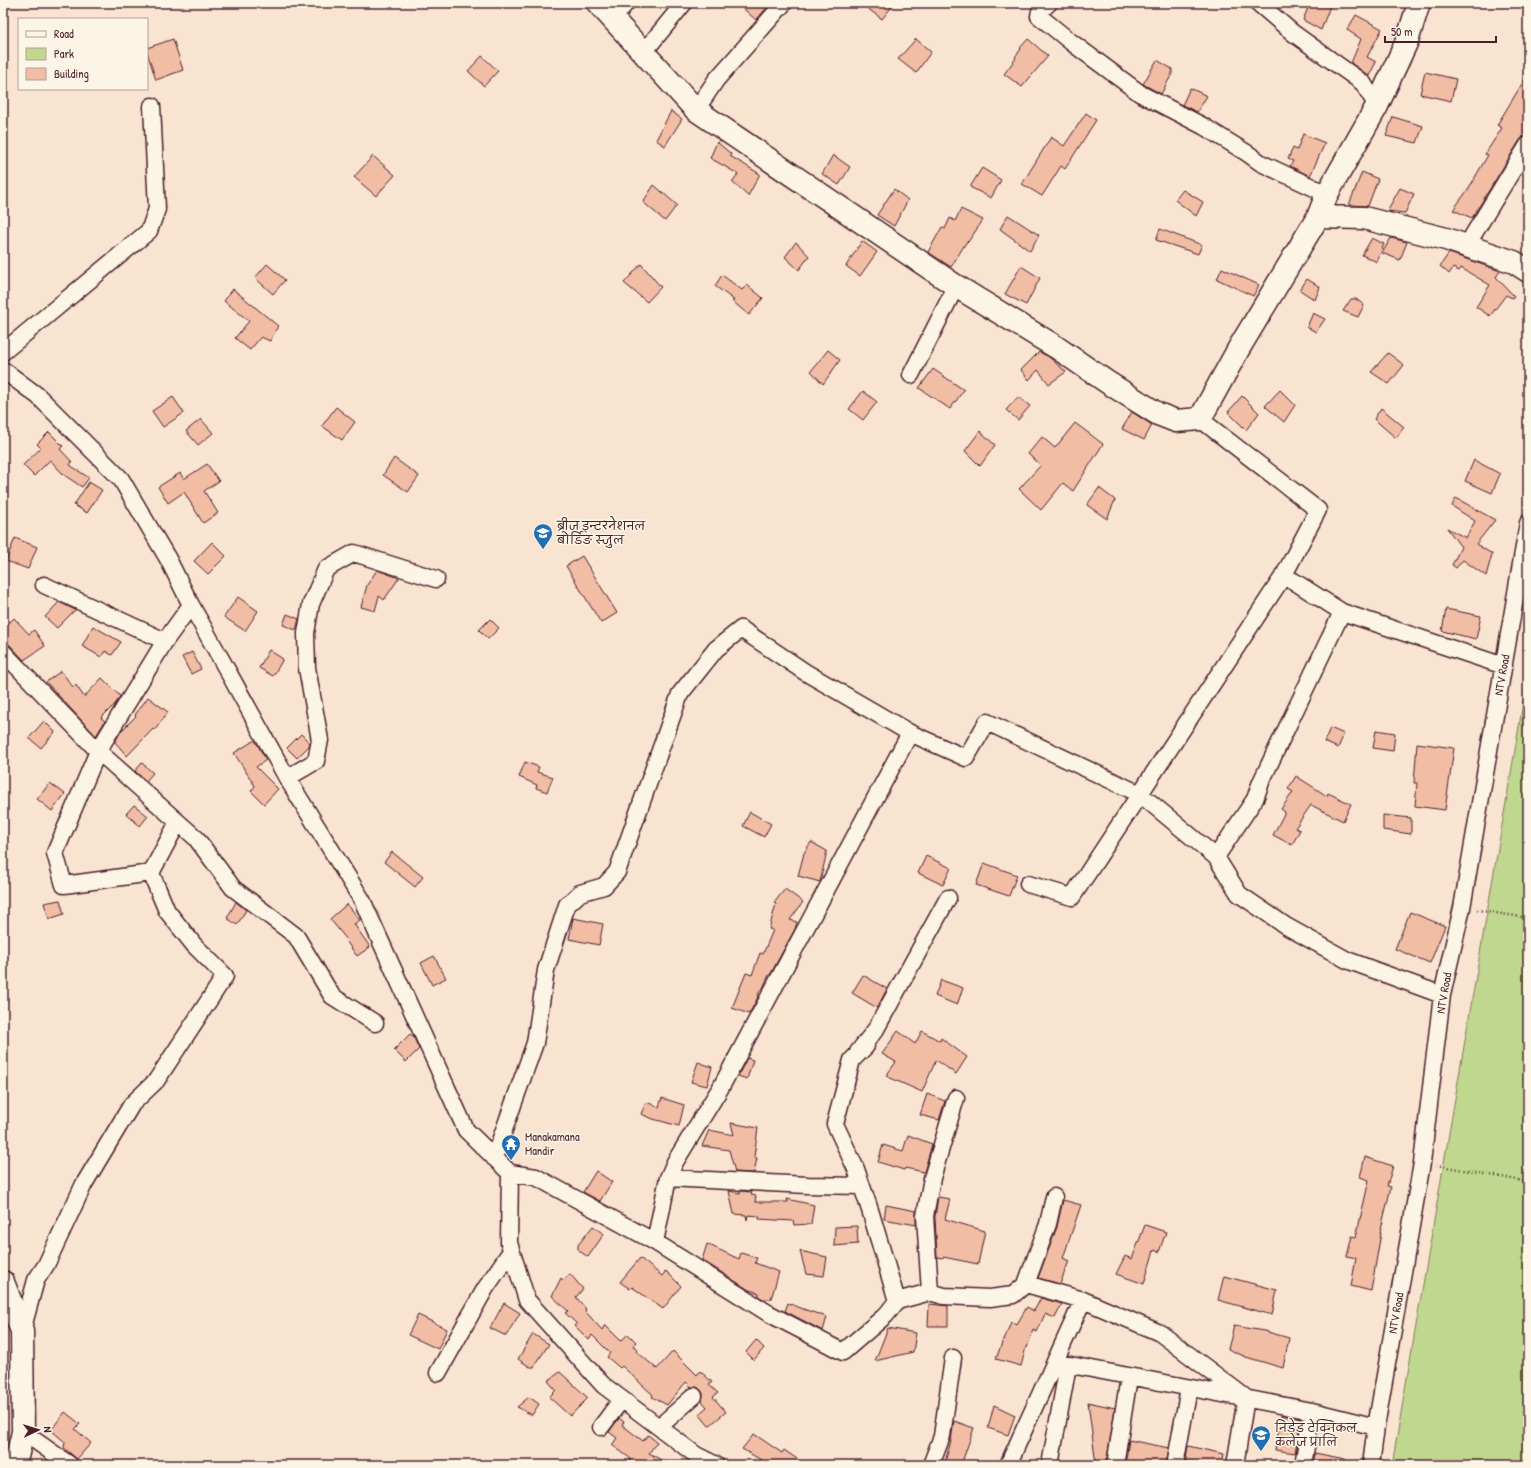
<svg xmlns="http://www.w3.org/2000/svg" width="1531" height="1468" font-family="'Patrick Hand','Playpen Sans Deva',sans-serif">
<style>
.green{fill:#bfd78e;stroke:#847b5c}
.building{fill:#f2bda5;stroke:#4a1f2b}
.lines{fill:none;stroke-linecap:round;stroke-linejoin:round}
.street-casing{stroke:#4a1f2b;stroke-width:19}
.secondary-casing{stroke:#4a1f2b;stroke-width:25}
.path{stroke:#4a1f2b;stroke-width:2.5;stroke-dasharray:1 3;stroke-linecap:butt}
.street{stroke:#fcf5e5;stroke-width:16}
.secondary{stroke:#fcf5e5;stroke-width:22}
.labels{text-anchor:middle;stroke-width:3;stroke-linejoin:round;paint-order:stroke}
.poi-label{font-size:12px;fill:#4a1f2b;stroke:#fcf5e5;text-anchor:start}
.street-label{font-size:12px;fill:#4a1f2b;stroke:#fcf5e5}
</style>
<rect width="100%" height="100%" fill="#f9e4d2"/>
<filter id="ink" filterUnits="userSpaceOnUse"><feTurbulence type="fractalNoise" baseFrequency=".025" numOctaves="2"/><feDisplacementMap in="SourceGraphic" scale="8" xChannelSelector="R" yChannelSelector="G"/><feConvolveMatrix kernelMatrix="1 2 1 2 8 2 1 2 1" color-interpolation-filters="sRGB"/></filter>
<g filter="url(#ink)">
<!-- green -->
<path class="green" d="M1528,674V1465H1392Z"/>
<!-- building -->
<path class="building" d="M737,3H771L756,20Z
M860,3H895L882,19Z
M1310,3H1324L1330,6L1321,30L1303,20Z
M1356,15L1382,29L1367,57L1376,62L1369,76L1351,63L1361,39L1347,30Z
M173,39L183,70L156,80L147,52V48Z
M916,39L931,52L916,73L898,59Z
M1028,39L1048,56L1022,87L1004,74L1016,58L1015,57L1021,49L1020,48Z
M482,56L498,71L484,86L468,71Z
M1157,60L1172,69V74L1161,94L1143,84Z
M1425,72L1456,79L1451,101L1420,94Z
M1528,74V136L1523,137L1520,140L1472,218L1453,210L1467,191L1488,155L1485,154L1502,128L1497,125Z
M1190,88L1207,96L1197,112L1182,105Z
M671,111L682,119L665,146L656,140Z
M1086,113L1096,120L1065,169L1061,166L1042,196L1022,184L1051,137L1064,146Z
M1393,117L1423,126L1417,143L1386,136Z
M1303,134L1325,143L1310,176L1290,166L1293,161L1288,159L1293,148L1297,150Z
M717,142L731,154L730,156L760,174L748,196L732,182L738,174L710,158Z
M833,155L850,167L839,185L822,174Z
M373,156L395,175L376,196L354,177Z
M982,168L1001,180L991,198L970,187Z
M1362,172L1378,179L1368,206L1349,205Z
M654,185L677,205L665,221L643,202Z
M1400,188L1414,194L1405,213L1387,211Z
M894,189L908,200L894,226L877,215Z
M1183,190L1203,202L1196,216L1175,200Z
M961,209L983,220L968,242L967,241L951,267L928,252L942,227L945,229L950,218L955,221Z
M1008,215L1039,235L1030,251L1000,229Z
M1160,229L1202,245L1198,254L1156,240Z
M1372,238L1384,244L1377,262L1362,255Z
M1391,238L1407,242L1400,260L1382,253Z
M862,241L877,252L860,276L846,266Z
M796,242L809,256L799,270L785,257Z
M1449,253L1500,271L1496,277L1514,296L1512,298L1506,295L1490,316L1476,307L1490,285L1461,268L1459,271L1453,268L1449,274L1440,266Z
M267,264L285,280L273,294L255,278Z
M641,264L661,287L647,302L624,283Z
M1021,266L1040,278L1026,305L1005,294Z
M1222,268L1259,285L1253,296L1217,279Z
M722,275L742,290L747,285L763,298L749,315L732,301L734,300L715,286Z
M1307,279L1320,287L1315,300L1300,290Z
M233,289L278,326L270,341L261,337L250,350L235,338L249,321L224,301Z
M1351,299H1356L1364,305L1358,317L1343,311Z
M1313,313L1325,319L1316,332L1307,327Z
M828,350L840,360L823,384L811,371Z
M1039,352L1049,357L1066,372L1049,384L1038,370L1029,380L1021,370Z
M1388,353L1404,365L1389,384L1371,372Z
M933,369L964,390L950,409L919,388Z
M1280,390L1295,405L1284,422L1265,406Z
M863,391L877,402L863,420L849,409Z
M1242,396L1259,413L1246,430L1228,412Z
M173,397L184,413L163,427L152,411Z
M1018,397L1030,406L1018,420L1006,410Z
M336,407L355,422L342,440L322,426Z
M1381,408L1404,427L1396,438L1374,419Z
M1132,412L1152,425L1144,440L1122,429Z
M201,419L213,433L198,445L186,431Z
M1075,423L1103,444L1073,491L1063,483L1041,510L1019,489L1041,465L1028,454L1042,437L1055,448Z
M980,431L995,445L980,466L965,451Z
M49,432L63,446L60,449L72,462L70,465L89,478L82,487L64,475L50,460L34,476L23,465L41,448L37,444Z
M394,458L419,476L408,492L383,475Z
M1474,460L1500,474L1492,493L1465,481Z
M207,464L219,481L204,491L218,513L203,523L184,492L168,503L158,487L180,473L184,479Z
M89,482L102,490L87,513L74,505Z
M1099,488L1115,500L1107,519L1087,505Z
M1456,498L1495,520L1476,544L1492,554L1486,576L1463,560L1456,568L1452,565L1461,547L1447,528L1466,538L1475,521L1452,506Z
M15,538L37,547L28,569L6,561Z
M212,542L226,556L208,574L194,561Z
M582,556L617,613L601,623L566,566Z
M377,570L399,578L384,600L379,596L375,611L361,607L367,585Z
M238,597L258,611L245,631L224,617Z
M59,602L75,610L57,628L45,617Z
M1446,609L1481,616L1476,639L1442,631Z
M287,614L299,619L296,630L283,625Z
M14,618L29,634L34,630L45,646L24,660L10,645L3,643V629Z
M490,619L499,628L488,639L479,630Z
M93,626L121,642L112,655L105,651L101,657L82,646Z
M269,650L283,659L273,676L259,668Z
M192,652L201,669L191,674L182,657Z
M61,671L73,687L76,685L84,697L102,678L120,696L116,703L101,718L105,721L96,736L46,682Z
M148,697L168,712L155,730L153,729L127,756L115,742L121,731L136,716L135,715Z
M44,721L55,732L41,748L29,738Z
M1330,728L1344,734L1338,748L1324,742Z
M1376,730L1395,733L1393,751L1373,748Z
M301,734L310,743L309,746L297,758L287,748Z
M255,740L266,760L256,767L278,789L264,804L251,791L255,786L234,753Z
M1417,743L1454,748L1445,810L1415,806L1417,783H1414Z
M525,762L539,767L537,772L553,777L547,792L536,788L537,785L519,777Z
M142,763L153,773L146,781L135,771Z
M1296,776L1327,796L1328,793L1351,804L1343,821L1311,805L1295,828L1300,830L1292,845L1273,835L1285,812L1281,809L1293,792L1288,789Z
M50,783L65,794L52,811L37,799Z
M134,805L148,816L140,826L126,814Z
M750,812L771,824L764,837L743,826Z
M1383,815L1411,818V834L1383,830Z
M811,842L827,851L820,882L798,876L804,853Z
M392,852L423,877L415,887L384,862Z
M926,856L951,868L943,885L918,873Z
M984,863L1017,875L1009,896L976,885Z
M785,889L803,902L790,920L797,922L795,929L770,975H769L762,990H760L757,999L749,1014L732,1008L746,973L752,975L760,953L763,954L773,930L769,929L776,904L774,903Z
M60,900L64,914L49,919L44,903Z
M236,902L246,910L237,925L227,918Z
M347,904L360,920L354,924L370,947L357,956L346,941L347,940L330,919Z
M1410,912L1445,926L1430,963L1395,949Z
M573,918L603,924L599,945L569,939Z
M434,956L446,978L432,985L421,963Z
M863,975L887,989L877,1008L852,993Z
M941,980L963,988L957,1005L935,996Z
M898,1031L915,1044L922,1031L940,1041L941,1038L967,1057L956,1074L936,1060L922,1092L886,1076L896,1062L882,1054Z
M410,1034L414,1038L419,1049L406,1062L394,1050Z
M747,1058L753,1060L747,1079L738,1076Z
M698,1062L712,1067L707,1086L691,1082Z
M927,1094L945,1101L939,1120L920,1115Z
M662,1098L684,1105L679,1126L653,1119L641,1114L646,1102L659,1107Z
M731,1123L758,1128L754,1157L757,1158L754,1173L735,1172L729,1150L702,1146L709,1130L734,1135Z
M908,1135L932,1144L924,1172L905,1168L904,1170L878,1162L883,1145L903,1151Z
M1365,1157L1393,1166L1387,1186L1391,1187L1380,1233H1381L1371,1291L1351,1286L1356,1258L1347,1256L1352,1236L1356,1237L1369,1180L1360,1177Z
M596,1171L612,1182L600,1201L583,1192Z
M729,1191L740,1193V1191L752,1192L751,1195L756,1196L755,1202H788L787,1199L814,1205L811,1224L794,1225L793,1221L759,1219V1216L748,1215L747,1220L746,1215L734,1214Z
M938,1197L950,1199L945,1219L985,1231L978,1264L943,1257L942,1258L937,1257L935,1217Z
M1063,1200L1081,1205L1063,1258L1069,1261L1060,1284L1038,1278L1057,1227Z
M886,1205L916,1211V1225L884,1219Z
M1145,1225L1166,1232L1159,1252L1154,1250L1144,1284L1116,1274L1125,1256L1132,1259Z
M593,1226L604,1234L588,1257L578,1250V1245Z
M857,1226L858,1244L834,1246L835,1227Z
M707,1244L739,1259L741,1253L757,1258L755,1263L779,1272L771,1299H763L758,1296L759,1293L749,1290L702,1260Z
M800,1251L827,1257L824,1276L806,1274Z
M640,1258L662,1276L666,1271L681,1286L663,1309L632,1287L630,1289L620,1282Z
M570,1274L583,1289L576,1297L586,1309L585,1311L602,1330L605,1325L621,1341L628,1334L636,1342L633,1346L638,1349L636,1351L657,1369L673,1351L697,1375L700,1371L712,1382L709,1385L718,1393L713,1397L726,1412L709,1426L699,1414L707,1407L702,1401L703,1394L701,1390L697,1387H691L686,1382L667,1405L652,1397L653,1395L622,1366L620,1368L607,1357L610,1353L592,1335L589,1340L575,1326L577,1324L565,1313L568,1311L552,1296L561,1278L563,1280Z
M1224,1276L1277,1290L1272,1315L1218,1300Z
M1041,1298L1062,1304L1055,1318L1045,1314L1037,1332L1033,1330L1027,1348L1026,1347L1021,1366L996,1359L1003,1340H1004L1011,1322L1017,1324L1027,1307L1034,1311Z
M504,1303L520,1313L506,1336L490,1328Z
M788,1303L806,1310L827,1317L823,1331L785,1311Z
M929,1304L948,1306V1326H928Z
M418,1315L447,1329L438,1349L408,1335Z
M1234,1326L1264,1331L1289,1338L1283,1368L1246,1357L1228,1349Z
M888,1328L916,1333L913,1352L875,1361Z
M533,1334L549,1344L534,1367H530L518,1359Z
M756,1340L764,1348L754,1360L746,1352Z
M560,1372L588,1398L570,1416L549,1397L556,1390L548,1381Z
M529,1397L539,1404L532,1415L517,1407Z
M1088,1402L1115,1408L1106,1465H1096Z
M994,1405L1015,1415L1008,1435L988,1428Z
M65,1412L80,1424L75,1429L91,1443L77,1459L64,1448L65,1442L51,1430Z
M1281,1415L1301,1419L1295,1453L1275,1450Z
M619,1418L624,1422L622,1425L643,1441L648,1435L657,1442L649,1453L670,1465H626L631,1459L612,1445L617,1438L609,1432Z
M954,1421L974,1428L961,1465H944L951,1441Z
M754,1434L782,1453L784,1450L806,1465H770L742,1449Z
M1129,1440L1169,1448L1166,1465H1125Z
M1188,1446L1224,1454L1222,1465H1185Z
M1315,1453L1345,1459V1465H1313Z"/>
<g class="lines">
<!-- street casing -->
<g class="street-casing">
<path id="street" d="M1049,3L1040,11L1039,16L1071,42L1141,94L1203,126L1247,153L1261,163L1327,194
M1258,3L1293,33L1363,83L1377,106
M613,19L626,3
M644,52L684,3
M696,110L716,80L784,3
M1467,246L1473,235L1528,145
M3,352L149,231L157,209L152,106
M3,370L38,396L121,479L168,559L191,605L287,778L362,900L466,1130L510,1173L509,1243L527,1300L603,1385L696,1455L716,1465
M911,375L956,286
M1284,575L1342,612L1504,666
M44,585L165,641
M191,605L165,641L98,751L196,838L233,888L296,936L332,996L375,1023
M3,652L98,751L55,853L64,885L151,873
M287,778L316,761L320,740L307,668L306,633L311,604L326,569L354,553L436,579
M1216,857L1255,799L1261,782L1342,612
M1028,884L1072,897L1284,575L1318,510L1200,419
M866,1046L852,1060L835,1124L856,1169L870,1210L897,1301
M858,1052L876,1029L948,898
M494,1158L535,1043L546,970L567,905L580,893L604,886L617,872L680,694L716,649L741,629L805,672L910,733L966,758L987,722L1140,794L1216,857L1239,894L1286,926L1347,960L1442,995
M510,1173L536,1177L655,1242L768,1313L843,1352L886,1315L897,1301L930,1292L944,1296L990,1298L1013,1295L1026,1284L1083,1300L1160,1333L1246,1398L1235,1465
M668,1178L675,1162L721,1087L910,733
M655,1242L668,1178L808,1185L861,1186
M1026,1284L1048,1224L1054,1197
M930,1292L925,1216L932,1178L956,1098
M22,1331L36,1280L46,1265L84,1184L132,1104L156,1081L225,976L194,945L167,911L151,873L178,822
M1055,1362L1312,1411L1376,1427
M438,1373L485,1289L511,1251
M601,1427L622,1399
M659,1427L694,1396
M23,1432L70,1465
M931,1465L942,1436L953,1358
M1008,1465L1083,1300
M1050,1465L1068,1365
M1115,1465L1129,1377
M1175,1465L1189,1388
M1303,1465L1312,1411
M1371,1465L1376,1427L1422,1163L1442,995L1462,908L1528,523"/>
</g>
<!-- secondary casing -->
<g class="secondary-casing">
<path id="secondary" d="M598,3L696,110L956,286L1056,347L1107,382L1158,414L1176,421L1200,419L1239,348L1318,217L1327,194L1377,106L1407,41L1419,3
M1318,217L1364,218L1446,239L1514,262L1528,271
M3,1282L22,1331L23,1432L15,1465"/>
</g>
<!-- path -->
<path class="path" d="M1477,910L1528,918
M1436,1165L1528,1182"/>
<!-- street -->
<use href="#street" class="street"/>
<!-- secondary -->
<use href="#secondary" class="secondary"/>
</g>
</g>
<!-- icons -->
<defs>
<g id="school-pin" transform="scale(1)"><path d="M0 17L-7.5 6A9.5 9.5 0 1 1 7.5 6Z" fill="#1f6fb2" stroke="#fcf5e5"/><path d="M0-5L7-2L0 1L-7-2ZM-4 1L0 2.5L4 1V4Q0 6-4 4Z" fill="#fff"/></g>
<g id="temple-pin" transform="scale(1)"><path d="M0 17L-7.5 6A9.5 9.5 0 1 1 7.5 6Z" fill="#1f6fb2" stroke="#fcf5e5"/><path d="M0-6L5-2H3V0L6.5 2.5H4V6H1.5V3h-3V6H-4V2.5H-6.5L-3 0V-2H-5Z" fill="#fff"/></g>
</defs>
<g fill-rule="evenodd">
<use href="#school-pin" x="543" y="533"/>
<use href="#temple-pin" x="511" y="1144"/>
<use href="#school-pin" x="1261" y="1435"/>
</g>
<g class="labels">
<!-- poi labels -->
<g class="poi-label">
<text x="557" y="530">ब्रीज इन्टरनेशनल<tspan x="557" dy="14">बोर्डिङ स्जुल</tspan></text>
<text x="525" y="1141">Manakamana<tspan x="525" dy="14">Mandir</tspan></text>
<text x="1275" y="1432">निडेड टेक्निकल<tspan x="1275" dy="14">कलेज प्रालि</tspan></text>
</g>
<!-- street labels -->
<g class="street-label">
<text transform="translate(1502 675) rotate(-80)" y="4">NTV Road</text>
<text transform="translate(1444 993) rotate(-80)" y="4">NTV Road</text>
<text transform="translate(1396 1313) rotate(-80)" y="4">NTV Road</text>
</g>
</g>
<!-- margin -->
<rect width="1531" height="1468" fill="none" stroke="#fcf5e5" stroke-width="16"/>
<rect x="8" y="8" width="1515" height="1452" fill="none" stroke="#4a1f2b" stroke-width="1.5" filter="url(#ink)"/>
<!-- legend -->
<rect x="18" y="18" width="130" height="72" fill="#fcf5e5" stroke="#b59f9b"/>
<rect x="26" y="31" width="20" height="6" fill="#fcf5e5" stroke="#b59f9b"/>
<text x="54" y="38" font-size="12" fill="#4a1f2b">Road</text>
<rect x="26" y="48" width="20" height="12" fill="#bfd78e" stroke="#b59f9b"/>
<text x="54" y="58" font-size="12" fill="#4a1f2b">Park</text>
<rect x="26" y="68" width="20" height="12" fill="#f2bda5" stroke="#b59f9b"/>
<text x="54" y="78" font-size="12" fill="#4a1f2b">Building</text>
<!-- north arrow -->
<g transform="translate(38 1430) rotate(86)" stroke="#fcf5e5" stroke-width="3" paint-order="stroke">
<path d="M0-3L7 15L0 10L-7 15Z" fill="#4a1f2b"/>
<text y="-6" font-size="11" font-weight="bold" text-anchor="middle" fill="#4a1f2b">N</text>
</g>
<!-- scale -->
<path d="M1385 36v6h111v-6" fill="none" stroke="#4a1f2b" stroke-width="2"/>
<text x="1391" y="36" font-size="12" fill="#4a1f2b" stroke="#fcf5e5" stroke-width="3" paint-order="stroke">50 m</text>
</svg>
